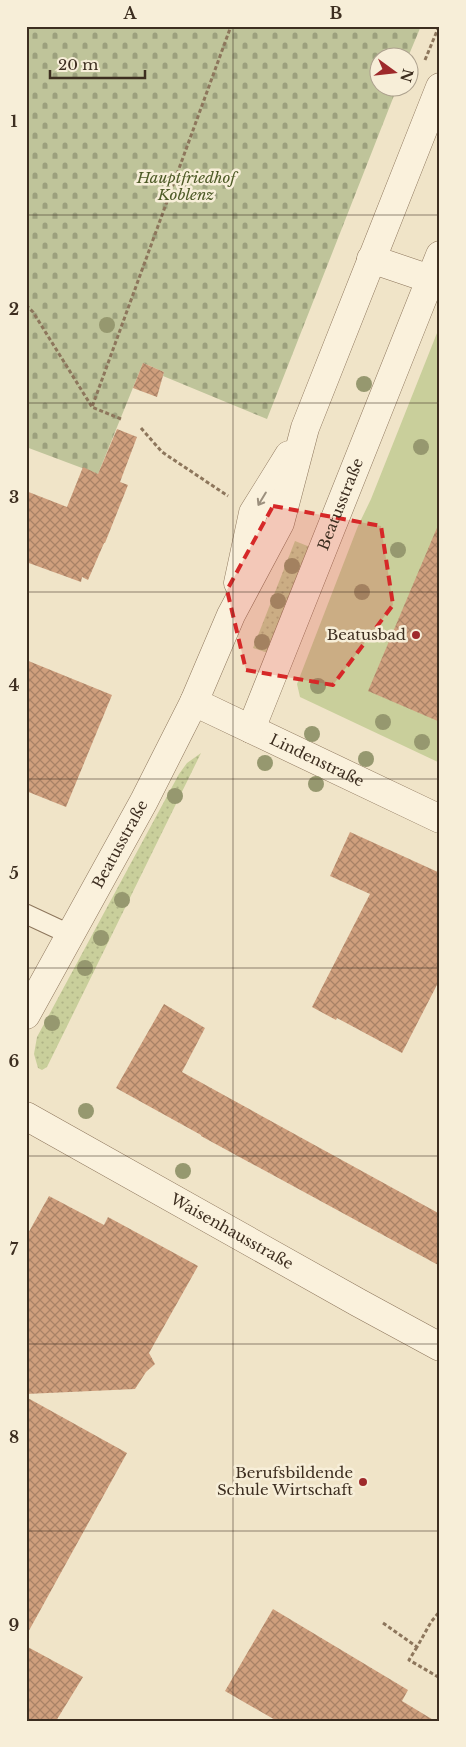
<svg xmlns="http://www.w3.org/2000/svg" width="466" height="1747" font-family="'Libre Baskerville',serif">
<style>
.grass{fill:url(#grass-dots)}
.cemetery{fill:url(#cemetery-stones)}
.park{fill:#c9cf9b}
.building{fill:url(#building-cross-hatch)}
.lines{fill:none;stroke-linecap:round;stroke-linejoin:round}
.service-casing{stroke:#8d765c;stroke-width:21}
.minor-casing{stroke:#8d765c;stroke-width:29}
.tertiary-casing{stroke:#8d765c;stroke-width:29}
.path{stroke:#8d765c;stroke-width:3;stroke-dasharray:4 2.5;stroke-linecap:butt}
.service{stroke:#faf1dc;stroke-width:19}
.minor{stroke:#faf1dc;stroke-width:28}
.tertiary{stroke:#faf1dc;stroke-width:28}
.tree{fill:#96986f}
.oneway{stroke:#9c907e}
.marked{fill:#d62828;fill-opacity:0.2;stroke:#d62828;stroke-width:4;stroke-dasharray:10 6;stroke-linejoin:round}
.grid{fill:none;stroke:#3d2e20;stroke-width:1;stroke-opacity:0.55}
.poi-dot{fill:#9e2a2b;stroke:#f7eed8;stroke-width:2}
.labels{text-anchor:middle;stroke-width:5;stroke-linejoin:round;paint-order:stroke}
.park-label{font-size:15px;font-style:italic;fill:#4d5a26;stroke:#f7eed8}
.street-label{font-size:15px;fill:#3d2e20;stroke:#f7eed8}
.poi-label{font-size:15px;fill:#3d2e20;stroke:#f7eed8;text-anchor:end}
.neatline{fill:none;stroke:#3d2e20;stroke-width:2}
.grid-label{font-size:16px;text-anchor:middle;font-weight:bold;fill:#3d2e20}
</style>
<defs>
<pattern id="grass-dots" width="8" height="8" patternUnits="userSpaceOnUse" patternTransform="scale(1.25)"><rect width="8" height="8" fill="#c9cf9b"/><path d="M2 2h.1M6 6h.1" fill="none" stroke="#aeb285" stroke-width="1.8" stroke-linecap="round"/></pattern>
<pattern id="cemetery-stones" width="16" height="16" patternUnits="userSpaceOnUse" patternTransform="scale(1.25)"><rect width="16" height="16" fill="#bfc49a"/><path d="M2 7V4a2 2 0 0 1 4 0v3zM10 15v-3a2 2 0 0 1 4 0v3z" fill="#9ca07d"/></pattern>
<pattern id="building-cross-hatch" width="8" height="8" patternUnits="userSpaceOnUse" patternTransform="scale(1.25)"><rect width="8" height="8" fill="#cf9f7d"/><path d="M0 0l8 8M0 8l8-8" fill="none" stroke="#a98266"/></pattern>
</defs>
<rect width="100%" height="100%" fill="#f0e4c8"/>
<!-- grass -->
<path class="grass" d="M295,541L310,547L268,653L253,648Z
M201,753L47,1067L42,1070L38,1068L34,1054L37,1037L179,774L187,763Z"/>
<!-- cemetery -->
<path class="cemetery" d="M26,26H421L408,57L378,58V88H397L267,419L163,376L164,372L143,363L98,474L26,447Z"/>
<!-- park -->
<path class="park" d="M439,328H440V763L300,697L297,684L358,526L371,499Z"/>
<!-- building -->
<path class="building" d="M143,363L164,372L157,397L133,388Z
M117,429L137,437L120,482L128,485L105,543H104L88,580L82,577L81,582L26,562V491L67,507L83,467L98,474Z
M439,523H440V722L368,691Z
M26,660L112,695L66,807L26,791Z
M350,832L440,873V979L402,1053L337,1018L336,1020L312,1007L370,894L330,876Z
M164,1004L205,1028L182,1072L440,1214V1266L201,1136V1135L116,1088Z
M49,1196L104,1225L108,1217L198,1266L149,1353L155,1364L146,1372L135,1389L26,1394V1237Z
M26,1397L127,1453L26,1636Z
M273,1609L408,1690L402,1701L435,1721H277L225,1691Z
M26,1646L83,1677L56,1721H26Z"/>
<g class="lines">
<!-- service casing -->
<g class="service-casing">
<path id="service" d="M26,914L71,935"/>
</g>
<!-- minor casing -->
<g class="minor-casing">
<g id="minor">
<path d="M371,259L430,279"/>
<path id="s1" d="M194,702L440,819"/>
<path id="s2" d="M251,729L440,255"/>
<path id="s3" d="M26,1116L359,1303L440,1347"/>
</g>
</g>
<!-- tertiary casing -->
<g class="tertiary-casing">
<g id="tertiary">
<path d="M238,583L253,513L289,455"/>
<path id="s4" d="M26,1015L144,801L194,702L231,615L280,523L305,428L440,87"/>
</g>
</g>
<!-- path -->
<path class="path" d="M425,60L439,26
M26,305L33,312L92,407
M121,419L92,407L231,26
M141,428L162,452L228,496
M383,1623L417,1647L431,1622L440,1611
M417,1647L409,1660L440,1678"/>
<!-- service -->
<use href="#service" class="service"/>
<!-- minor -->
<use href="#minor" class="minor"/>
<!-- tertiary -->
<use href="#tertiary" class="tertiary"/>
</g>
<!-- trees -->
<g class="tree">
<circle cx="107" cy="325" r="8"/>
<circle cx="364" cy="384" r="8"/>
<circle cx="421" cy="447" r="8"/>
<circle cx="398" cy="550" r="8"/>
<circle cx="292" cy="566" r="8"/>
<circle cx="362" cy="592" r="8"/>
<circle cx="278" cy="601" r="8"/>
<circle cx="262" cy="642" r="8"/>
<circle cx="318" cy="686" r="8"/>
<circle cx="383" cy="722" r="8"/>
<circle cx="312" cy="734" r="8"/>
<circle cx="422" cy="742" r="8"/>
<circle cx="366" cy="759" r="8"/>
<circle cx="265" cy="763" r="8"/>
<circle cx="316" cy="784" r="8"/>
<circle cx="175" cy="796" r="8"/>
<circle cx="122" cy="900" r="8"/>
<circle cx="101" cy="938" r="8"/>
<circle cx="85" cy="968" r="8"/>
<circle cx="52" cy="1023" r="8"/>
<circle cx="86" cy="1111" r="8"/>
<circle cx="183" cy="1171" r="8"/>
</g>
<!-- one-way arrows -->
<defs><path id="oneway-shaft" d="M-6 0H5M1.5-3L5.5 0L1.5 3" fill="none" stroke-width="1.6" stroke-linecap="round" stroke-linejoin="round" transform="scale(1.25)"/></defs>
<use class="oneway" href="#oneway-shaft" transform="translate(262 499) rotate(121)"/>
<!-- marked area -->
<path class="marked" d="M273,506L381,526L393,605L333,685L246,670L227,590Z"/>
<!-- grid -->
<path class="grid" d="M233,26V1721M26,215H440M26,403H440M26,592H440M26,779H440M26,968H440M26,1156H440M26,1344H440M26,1531H440"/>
<!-- markers -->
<g class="poi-dot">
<circle cx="416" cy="635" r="5"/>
<circle cx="363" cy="1482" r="5"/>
</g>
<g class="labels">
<!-- park labels -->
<g class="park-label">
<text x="186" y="183">Hauptfriedhof<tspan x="186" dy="17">Koblenz</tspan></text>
</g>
<!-- street labels -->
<g class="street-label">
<text dy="5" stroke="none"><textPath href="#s2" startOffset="242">Beatusstraße</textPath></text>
<text dy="5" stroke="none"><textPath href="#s1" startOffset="136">Lindenstraße</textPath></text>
<text dy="5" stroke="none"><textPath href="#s4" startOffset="195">Beatusstraße</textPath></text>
<text dy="5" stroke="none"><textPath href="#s3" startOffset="236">Waisenhausstraße</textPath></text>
</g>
<!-- poi labels -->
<g class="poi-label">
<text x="406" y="640">Beatusbad</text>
<text x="353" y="1478">Berufsbildende<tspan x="353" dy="17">Schule Wirtschaft</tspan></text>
</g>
</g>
<!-- border -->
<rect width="466" height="1747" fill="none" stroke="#f7eed8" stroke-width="55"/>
<!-- north arrow -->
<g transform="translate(394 72) rotate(105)"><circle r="24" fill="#f7eed8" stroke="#ada18e"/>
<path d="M0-4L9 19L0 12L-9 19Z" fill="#9e2a2b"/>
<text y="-8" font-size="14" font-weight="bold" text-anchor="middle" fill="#3d2e20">N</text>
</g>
<!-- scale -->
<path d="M50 70v8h95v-8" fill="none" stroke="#3d2e20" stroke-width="2.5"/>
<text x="58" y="70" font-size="15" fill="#3d2e20" stroke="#f7eed8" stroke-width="4" paint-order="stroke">20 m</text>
<rect x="28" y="28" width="410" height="1692" class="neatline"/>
<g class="grid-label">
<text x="130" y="19">A</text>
<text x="336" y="19">B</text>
<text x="14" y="127">1</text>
<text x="14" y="315">2</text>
<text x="14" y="503">3</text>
<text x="14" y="691">4</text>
<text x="14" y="879">5</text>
<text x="14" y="1067">6</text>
<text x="14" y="1255">7</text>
<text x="14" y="1443">8</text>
<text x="14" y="1631">9</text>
</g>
</svg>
